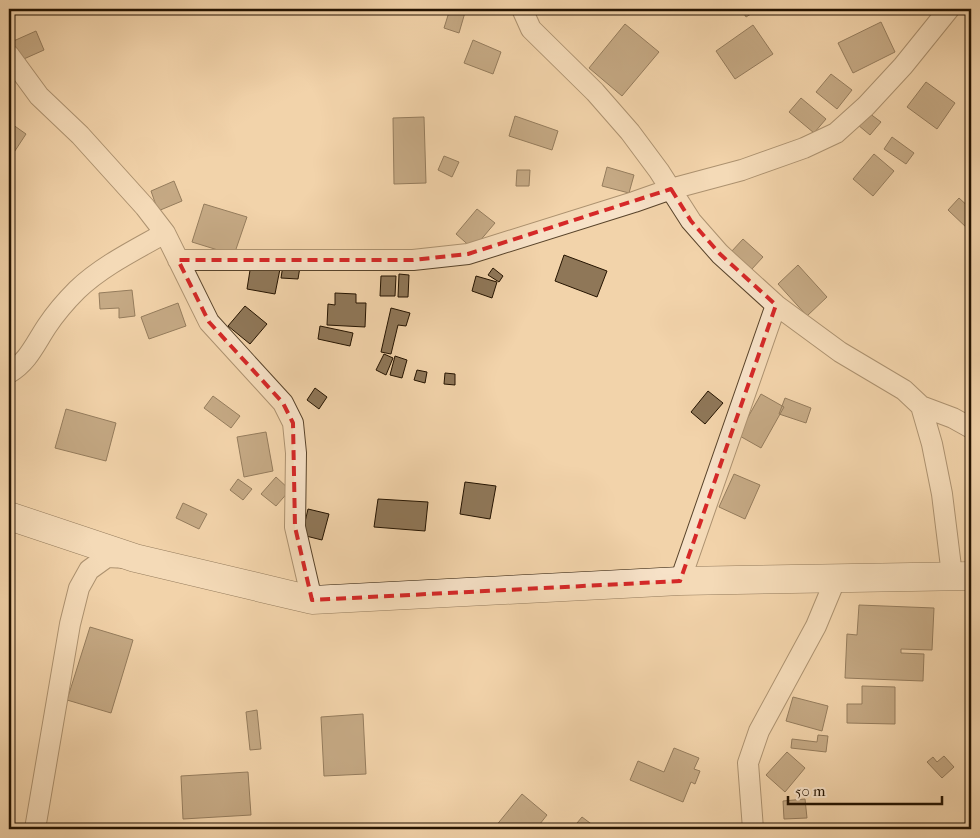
<svg xmlns="http://www.w3.org/2000/svg" width="980" height="838" font-family="'IM FELL French Canon',serif">
<style>
.building{fill:#8f7758;stroke:#241300}
.lines{fill:none;stroke-linecap:round;stroke-linejoin:round}
.street-casing{stroke:#58432a;stroke-width:22}
.secondary-casing{stroke:#241300;stroke-width:29}
.street{stroke:#f7e2c8;stroke-width:20}
.secondary{stroke:#f7e2c8;stroke-width:28}
.marked{fill:none;stroke:#d62828;stroke-width:4;stroke-dasharray:10 6;stroke-linejoin:round}
</style>
<rect width="100%" height="100%" fill="#f2d3aa"/>
<filter id="stains"><feTurbulence type="fractalNoise" baseFrequency=".004" numOctaves="4"/><feColorMatrix values="0 0 0 0 .2 0 0 0 0 .09 0 0 0 0 .02 0 0 0 .5 -.17"/></filter>
<radialGradient id="worn" r=".72"><stop offset=".6" stop-color="#630" stop-opacity="0"/><stop offset="1" stop-color="#630" stop-opacity=".3"/></radialGradient>
<!-- building -->
<path class="building" d="M450,9H466L459,33L444,28Z
M741,9H759L746,17Z
M881,22L895,52L853,73L838,43Z
M625,24L659,52L622,96L589,68Z
M753,25L773,54L735,79L716,51Z
M36,31L44,50L17,62L9,43Z
M473,40L501,52L493,74L464,63Z
M831,74L852,90L837,109L816,92Z
M926,82L955,103L937,129L907,107Z
M801,98L826,119L814,133L789,112Z
M869,113L881,122L870,135L858,125Z
M515,116L558,131L552,150L509,136Z
M424,117L426,183L394,184L393,118Z
M9,122L26,134L9,160Z
M892,137L914,153L906,164L884,149Z
M874,154L894,171L873,196L853,179Z
M444,156L459,162L452,177L438,170Z
M607,167L634,175L629,193L602,186Z
M517,170H530L529,186H516Z
M174,181L182,201L158,211L151,191Z
M959,198L971,209V225L968,229L948,210Z
M204,204L247,217L234,255L192,242Z
M477,209L495,223L473,249L456,234Z
M743,239L763,257L751,270L731,252Z
M564,255L607,271L597,297L555,281Z
M251,264L280,269L275,294L247,289Z
M283,265L300,267L298,279L281,278Z
M798,265L827,297L807,316L778,284Z
M493,268L503,276L499,282L488,275Z
M399,274L409,275L408,297H398Z
M381,276H396L395,296H380Z
M476,276L497,282L492,298L472,291Z
M132,290L135,316L119,318V308L100,309L99,293Z
M335,293L356,294V303H366L365,327L327,325L328,304L335,305Z
M178,303L186,326L149,339L141,317Z
M245,306L267,324L250,344L228,326Z
M391,308L410,313L406,326L398,325L391,354L381,352Z
M320,326L353,333L350,346L318,339Z
M384,354L393,358L386,375L376,370Z
M395,356L407,360L402,378L390,375Z
M417,370L427,372L425,383L414,380Z
M445,373L455,374V385L444,384Z
M315,388L327,397L319,409L307,400Z
M708,391L723,403L705,424L691,412Z
M761,394L784,407L761,448L738,435Z
M213,396L240,416L231,428L204,408Z
M785,398L811,408L806,423L779,414Z
M66,409L116,423L106,461L55,448Z
M266,432L273,471L244,477L237,437Z
M734,474L760,485L745,519L719,507Z
M276,477L290,490L276,506L261,494Z
M238,479L252,489L243,500L230,490Z
M465,482L496,486L490,519L460,514Z
M378,499L428,502L425,531L374,527Z
M183,503L207,514L199,529L176,518Z
M308,509L329,514L322,540L302,535Z
M859,605L934,608L932,650L901,649V653L924,654L923,681L845,678L847,634L857,635Z
M90,627L133,640L111,713L67,700Z
M862,686L895,687V724L847,723V704H862Z
M793,697L828,706L822,731L786,721Z
M257,710L261,749L250,750L246,712Z
M363,714L366,774L324,776L321,717Z
M818,735L828,736L826,752L791,748L792,739L817,742Z
M674,748L699,758L694,769L700,771L695,784L691,782L683,802L630,780L638,761L664,772Z
M787,752L805,768L785,792L766,775Z
M944,756L954,767L942,778L927,762L933,757L937,762Z
M248,772L251,815L183,819L181,776Z
M522,794L547,815L536,829H498L495,827Z
M805,799L807,818L784,819L783,801Z
M582,817L598,829H572Z
M646,824L653,829H642Z"/>
<g class="lines">
<!-- street casing -->
<g class="street-casing">
<path id="street" d="M522,9L531,29L595,92L630,132L659,171L691,221L720,254L776,305L840,352L904,390L921,406L932,444L942,494L952,575
M9,55L39,96L80,135L145,207L165,233L209,322L283,403L293,423L296,453L295,527L312,600
M178,260H413L468,254L634,202L671,189L742,170L804,148L836,133L866,106L903,66L949,9
M9,373C28,362 35,344 47,326C55,314 67,300 77,290C102,266 135,250 165,233
M921,406L953,418L971,428
M680,581L776,305
M35,829L70,624L79,588L89,570L107,557L128,558
M753,829L748,763L759,731L816,626L836,578"/>
</g>
<!-- secondary casing -->
<g class="secondary-casing">
<path id="secondary" d="M9,516L135,558L312,600L680,581L971,576"/>
</g>
<!-- street -->
<use href="#street" class="street"/>
<!-- secondary -->
<use href="#secondary" class="secondary"/>
</g>
<!-- marked area -->
<path d="M0 0H980V838H0ZM671,189L691,221L720,254L776,305L680,581L312,600L295,527L293,423L283,403L209,322L178,260H413L468,254Z" fill="#f2d3aa" fill-opacity=".55" fill-rule="evenodd"/>
<path class="marked" d="M671,189L691,221L720,254L776,305L680,581L312,600L295,527L293,423L283,403L209,322L178,260H413L468,254Z"/>
<!-- margin -->
<rect width="980" height="838" fill="none" stroke="#f2d3aa" stroke-width="30"/>
<rect x="10" y="10" width="960" height="818" fill="none" stroke="#241300" stroke-width="2.5"/>
<rect x="15" y="15" width="950" height="808" fill="none" stroke="#241300"/>
<!-- scale -->
<path d="M788 796v8h154v-8" fill="none" stroke="#241300" stroke-width="2.5"/>
<text x="795" y="796" font-size="15" fill="#241300" stroke="#f7e2c8" stroke-width="4" paint-order="stroke">50 m</text>
<rect width="100%" height="100%" filter="url(#stains)"/>
<rect width="100%" height="100%" fill="url(#worn)"/>
</svg>
